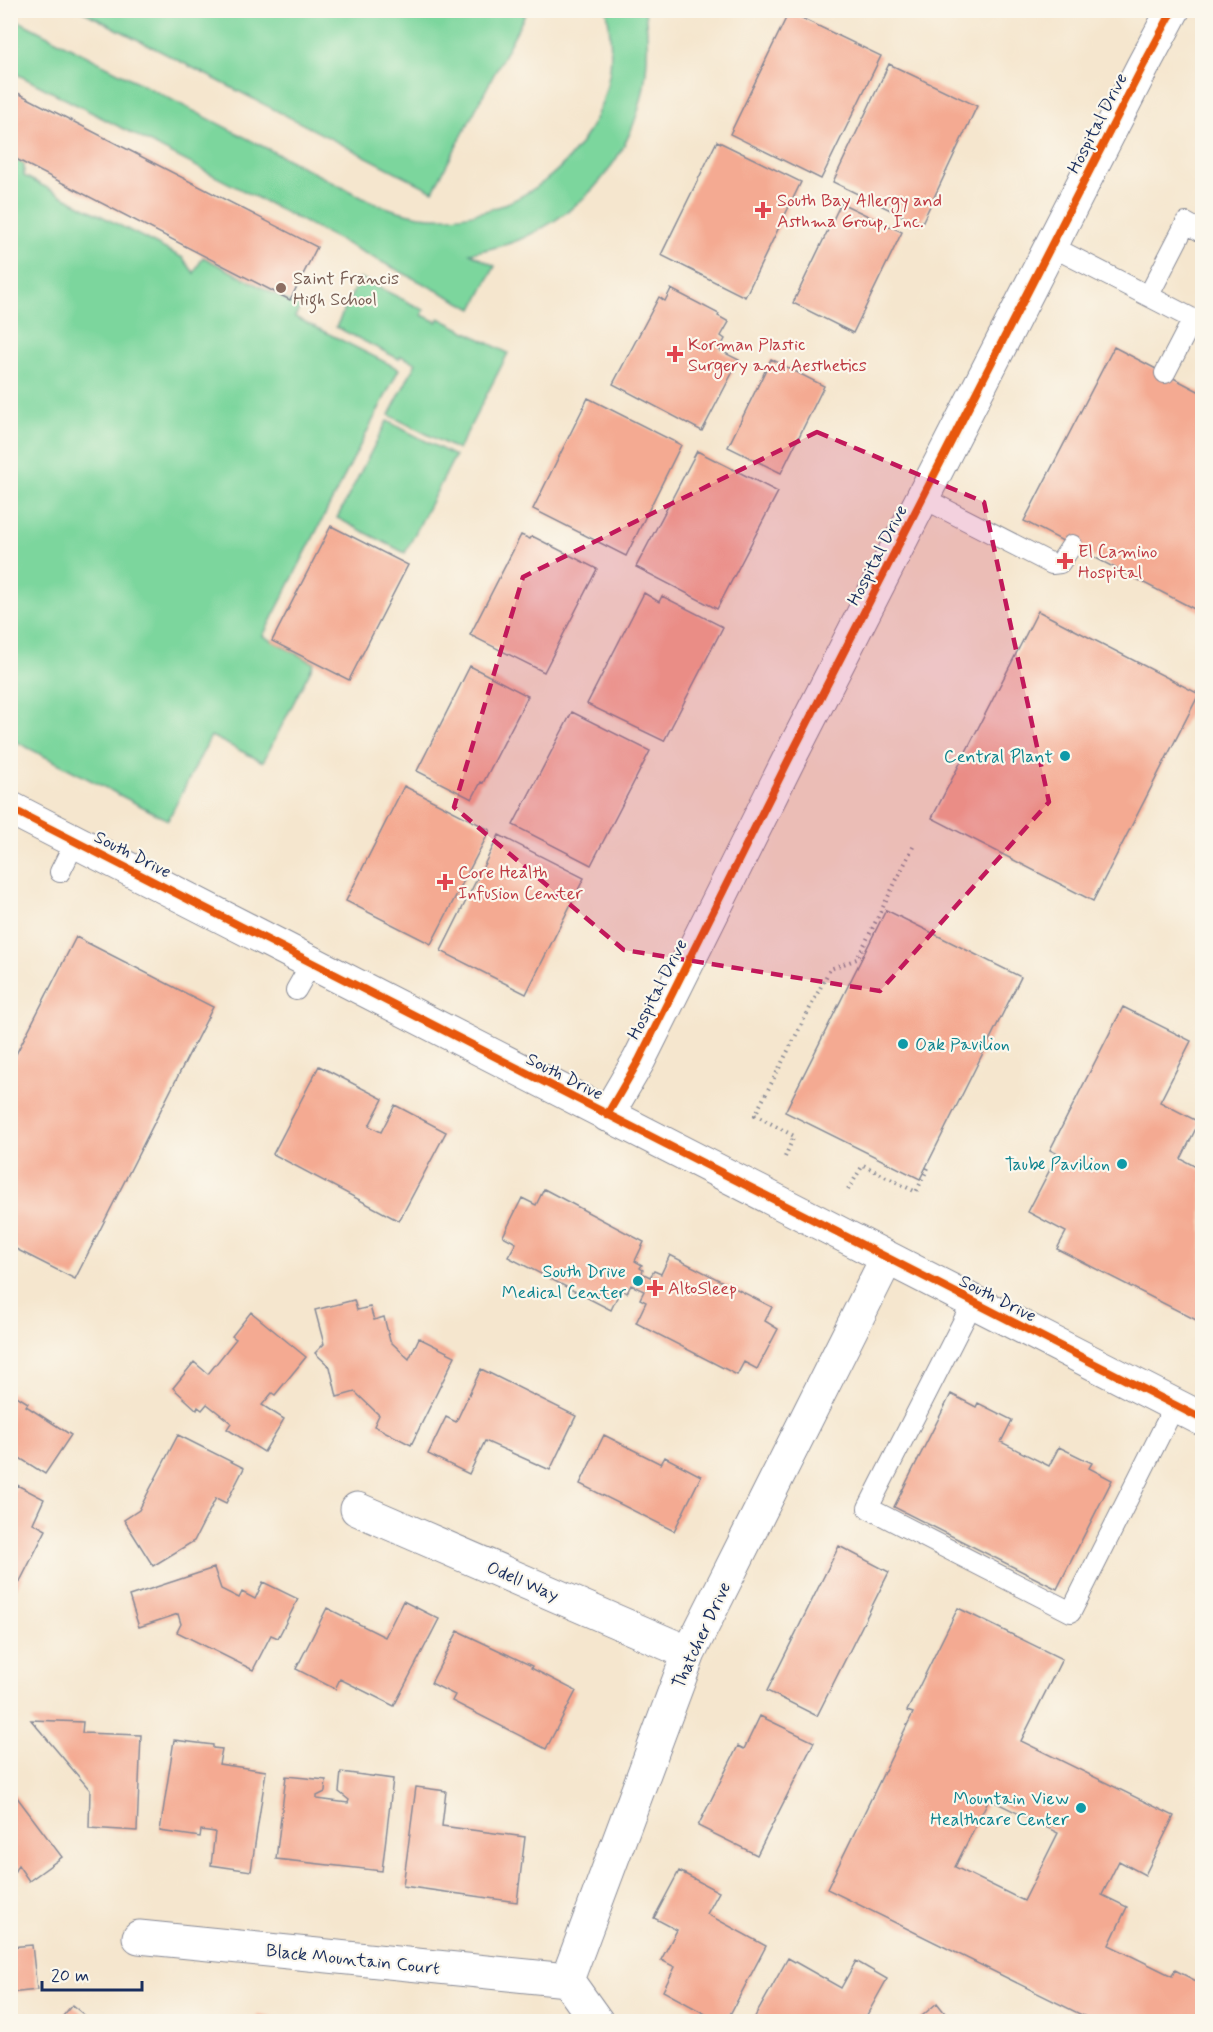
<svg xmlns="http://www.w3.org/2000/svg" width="1213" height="2032" font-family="Mynerve,sans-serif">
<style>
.green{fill:#7cd69d;stroke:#4c827e;stroke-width:1.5}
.building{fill:#f4aa92;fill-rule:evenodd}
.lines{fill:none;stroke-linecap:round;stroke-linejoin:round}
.service-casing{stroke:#888a96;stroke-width:22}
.minor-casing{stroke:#888a96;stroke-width:35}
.path{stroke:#888a96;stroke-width:4;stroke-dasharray:1.5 4.5;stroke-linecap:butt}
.service{stroke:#fff;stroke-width:20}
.minor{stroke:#fff;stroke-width:33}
.cycleway-casing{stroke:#fbf7ec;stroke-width:11}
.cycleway{stroke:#e8590c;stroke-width:8}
.marked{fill:#c2185b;fill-opacity:0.2;stroke:#c2185b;stroke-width:4.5;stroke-dasharray:12 8;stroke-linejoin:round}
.health-dot{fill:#e0444e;stroke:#fbf7ec;stroke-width:2}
.education-dot{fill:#8d6e63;stroke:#fbf7ec;stroke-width:2}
.culture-dot{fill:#0f9aa8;stroke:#fbf7ec;stroke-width:2}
.labels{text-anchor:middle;stroke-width:4.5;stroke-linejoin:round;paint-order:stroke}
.street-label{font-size:18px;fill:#1b2f5e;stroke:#fbf7ec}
.health-label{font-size:18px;fill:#be3a42;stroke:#fbf7ec;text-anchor:start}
.education-label{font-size:18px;fill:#785e54;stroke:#fbf7ec;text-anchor:start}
.culture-label{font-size:18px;fill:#0d838f;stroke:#fbf7ec;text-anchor:end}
</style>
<rect width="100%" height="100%" fill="#fbf7ec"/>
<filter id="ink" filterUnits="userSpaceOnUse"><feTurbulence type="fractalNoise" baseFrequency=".0167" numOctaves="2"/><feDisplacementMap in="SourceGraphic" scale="12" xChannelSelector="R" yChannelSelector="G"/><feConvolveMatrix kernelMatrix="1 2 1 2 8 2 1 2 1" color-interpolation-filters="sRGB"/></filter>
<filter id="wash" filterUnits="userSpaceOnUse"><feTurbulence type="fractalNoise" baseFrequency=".008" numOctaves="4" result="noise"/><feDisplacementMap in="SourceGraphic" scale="24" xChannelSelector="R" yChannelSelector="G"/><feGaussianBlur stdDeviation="1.35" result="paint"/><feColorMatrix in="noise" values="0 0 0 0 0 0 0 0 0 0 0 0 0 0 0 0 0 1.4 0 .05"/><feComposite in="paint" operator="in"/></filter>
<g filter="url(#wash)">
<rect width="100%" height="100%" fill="#f5e6ce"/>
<!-- green -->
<path class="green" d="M82,11L527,10V11L433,191Z
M607,11H645C658,111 616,195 523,238C507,246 488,249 470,253L495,266L473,309L11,71V17L363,198C381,206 400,213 420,216C511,227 597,161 610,70C612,50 610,30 607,11Z
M10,156L24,163V176L183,258L194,273L203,257L300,307L295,317L399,369L263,636L314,663L263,762L211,736L168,820L11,739Z
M360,278L424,310L422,315L437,322L439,318L508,353L458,450L389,415L416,363L401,356L399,359L336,327Z
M387,421L455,456L405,553L337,518Z"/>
<g id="blocks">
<!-- building -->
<path class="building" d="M789,12L881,56L821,179L730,134Z
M889,64L977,106L921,225L833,182Z
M10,89L317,247L290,300L10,156Z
M717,141L801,182L745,297L661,255Z
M841,203L902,232L853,333L793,303Z
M671,289L719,314L718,316L729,322L721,336L725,339L719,350L739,360L702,431L613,384L659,297L665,301Z
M1114,347L1202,393V613L1024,521Z
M771,359L824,386L781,473L728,447Z
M588,398L681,445L626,556L533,509Z
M697,451L778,492L717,609L636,567Z
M331,526L408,565L349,680L272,641Z
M521,535L530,539L532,536L597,569L544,672L470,635Z
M644,593L659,602L662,596L723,627L664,741L587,704Z
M1038,611L1199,694L1093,901L932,818Z
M470,666L528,696L483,783L481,782L472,799L417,771Z
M572,712L650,751L591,865L513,825Z
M404,786L490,830L431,944L346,901Z
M499,835L584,878L526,994L441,951Z
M886,910L1021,977L920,1179L785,1112Z
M76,937L213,1007L75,1279L10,1246V1066Z
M1123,1007L1191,1041L1160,1102L1199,1122L1181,1159L1202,1170V1323L1057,1249L1066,1232L1028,1212L1058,1154L1050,1150Z
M319,1066L383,1099L369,1126L381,1132L395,1105L446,1132L399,1221L273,1154Z
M544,1189L644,1242L635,1261L642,1265L640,1268L643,1270L642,1273L650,1277L654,1271L661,1274L670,1255L772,1307L765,1321L778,1329L757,1369L744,1362L737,1375L636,1323L646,1302L640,1299L644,1291L631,1285L627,1293L621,1289L611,1310L508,1257L516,1243L503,1236L522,1198L536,1205Z
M354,1300L357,1310L370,1307L374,1320L384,1317L390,1341L409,1359L419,1338L455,1356L411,1445L374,1426L379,1415L355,1392L337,1397L330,1367L315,1353L324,1344L315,1310Z
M251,1312L306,1357L275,1395L272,1393L262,1405L284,1419L264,1452L227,1429L231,1423L207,1404L202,1410L198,1407L197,1410L173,1388L194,1362L208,1374L236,1339L232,1336Z
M481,1369L576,1416L550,1470L485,1441L469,1474L428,1454L446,1417L456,1422Z
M10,1392L28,1403L26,1406L71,1435L45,1474L10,1452Z
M951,1394L976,1407L978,1403L1012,1420L1001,1442L1049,1466L1059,1447L1092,1463L1089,1468L1112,1480L1057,1589L894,1507Z
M178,1435L244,1468L226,1503L216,1498L194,1541L153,1566L124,1520L139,1510Z
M604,1435L661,1464L665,1457L701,1476L674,1531L580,1484Z
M17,1485L44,1499L33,1523L46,1530L10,1601V1495L12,1496Z
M839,1546L889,1572L817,1716L767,1691Z
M214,1568L221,1589L239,1598L242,1592L255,1599L263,1582L298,1599L278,1638L271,1635L253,1670L177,1632L181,1624L178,1614L139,1627L129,1596Z
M403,1601L439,1619L394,1706L340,1679L335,1689L296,1669L327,1608L385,1637Z
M958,1608L1062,1659L1021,1741L1174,1816L1145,1875L1119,1861L1102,1895L1127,1907L1109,1945L1172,1976L1175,1970L1202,1984V2022H1096L827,1889L913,1713L907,1711ZM989,1799L1058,1833L1024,1901L955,1867Z
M458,1631L532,1666L531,1668L576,1691L546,1749L452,1701L455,1695L431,1683Z
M760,1716L814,1742L757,1855L698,1826L738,1746L744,1749Z
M31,1720L83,1722L82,1733L141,1735L137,1831L89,1828L90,1790Z
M174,1740L213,1745V1748L222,1749L219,1764L266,1771L251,1871L211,1865L215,1832L201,1830L200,1837L160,1831Z
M341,1772L393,1779L382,1871L276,1859L286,1776L326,1780L325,1792L317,1796V1799L348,1803L349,1800L339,1792Z
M416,1787L446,1791L442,1826L525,1837L517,1902L403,1886Z
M10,1788L62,1857L29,1881L18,1865L10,1880Z
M679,1871L719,1892L707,1914L766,1946L726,2022H720L663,1991L675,1967L661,1960L677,1930L654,1918Z
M32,1945L37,1990L10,1993V1947Z
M788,1958L841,1988L856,1961L887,1979L863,2022H752Z
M937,2003L952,2022H915Z
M72,2005L93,2022H58Z
M257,2015L293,2020V2022H256Z"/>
</g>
</g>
<g filter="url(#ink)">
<use href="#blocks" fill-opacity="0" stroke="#888a96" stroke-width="1.5"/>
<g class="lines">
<!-- service casing -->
<g class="service-casing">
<path id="service" d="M1051,246L1193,319L1202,320
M1149,295L1186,223L1202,232
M1165,373L1193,319
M923,498L1052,564L1060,563L1072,545
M60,872L75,842
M296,990L312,962
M973,1302L868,1508L1071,1612L1175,1405"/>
</g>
<!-- minor casing -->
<g class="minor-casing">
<path id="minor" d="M10,808L1202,1419
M607,1115L639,1060L788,761L1143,66L1173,10
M357,1509L689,1653
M139,1937L567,1980
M567,1980L689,1653L887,1258
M567,1980L597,2022"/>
</g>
<!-- path -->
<path class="path" d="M785,1157L794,1136L755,1115L830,969L857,959L915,843
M848,1190L863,1165L916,1192L929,1166"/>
<!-- service -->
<use href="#service" class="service"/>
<!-- minor -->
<use href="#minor" class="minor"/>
<!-- cycleway casing -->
<g class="cycleway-casing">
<path id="cycleway" d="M10,808L1202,1419
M607,1115L639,1060L788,761L1143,66L1173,10"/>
</g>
<!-- cycleway -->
<use href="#cycleway" class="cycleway"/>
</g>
</g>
<!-- marked area -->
<path class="marked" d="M817,432L984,502L1049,802L880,991L624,950L454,807L523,577Z"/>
<!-- markers -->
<g class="health-dot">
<path d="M760 201h6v6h6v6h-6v6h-6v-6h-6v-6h6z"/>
<path d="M672 345h6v6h6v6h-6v6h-6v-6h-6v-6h6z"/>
<path d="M1062 552h6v6h6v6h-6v6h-6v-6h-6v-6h6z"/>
<path d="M442 873h6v6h6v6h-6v6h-6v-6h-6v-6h6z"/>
<path d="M652 1279h6v6h6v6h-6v6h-6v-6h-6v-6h6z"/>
</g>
<circle class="education-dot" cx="281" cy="288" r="6"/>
<g class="culture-dot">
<circle cx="1065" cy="756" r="6"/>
<circle cx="903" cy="1044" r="6"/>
<circle cx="1122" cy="1164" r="6"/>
<circle cx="638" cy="1281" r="6"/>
<circle cx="1081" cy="1808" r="6"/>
</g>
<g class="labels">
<!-- street labels -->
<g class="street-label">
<text transform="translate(1097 123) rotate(-63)" y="6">Hospital Drive</text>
<text transform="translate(877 555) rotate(-63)" y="6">Hospital Drive</text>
<text transform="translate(133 854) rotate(27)" y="6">South Drive</text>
<text transform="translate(657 989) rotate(-63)" y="6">Hospital Drive</text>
<text transform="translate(565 1076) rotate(27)" y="6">South Drive</text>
<text transform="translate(998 1298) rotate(27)" y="6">South Drive</text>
<text transform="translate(523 1581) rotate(23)" y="6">Odell Way</text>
<text transform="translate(701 1635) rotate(-65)" y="6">Thatcher Drive</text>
<text transform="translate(353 1959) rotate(6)" y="6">Black Mountain Court</text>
</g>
<!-- health labels -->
<g class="health-label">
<text x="777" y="206">South Bay Allergy and<tspan x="777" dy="21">Asthma Group, Inc.</tspan></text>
<text x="688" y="350">Korman Plastic<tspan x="688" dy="21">Surgery and Aesthetics</tspan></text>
<text x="1078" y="557">El Camino<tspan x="1078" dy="21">Hospital</tspan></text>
<text x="458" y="878">Core Health<tspan x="458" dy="21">Infusion Center</tspan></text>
<text x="668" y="1294">AltoSleep</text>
</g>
<!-- education labels -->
<g class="education-label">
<text x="293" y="284">Saint Francis<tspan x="293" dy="21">High School</tspan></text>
</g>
<!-- culture labels -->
<g class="culture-label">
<text x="1053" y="762">Central Plant</text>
<text x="915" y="1050" text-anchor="start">Oak Pavilion</text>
<text x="1110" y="1170">Taube Pavilion</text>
<text x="626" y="1277">South Drive<tspan x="626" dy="21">Medical Center</tspan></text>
<text x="1069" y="1804">Mountain View<tspan x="1069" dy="21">Healthcare Center</tspan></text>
</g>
</g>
<!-- margin -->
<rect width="1213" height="2032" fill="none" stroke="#fbf7ec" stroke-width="36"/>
<!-- scale -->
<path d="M42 1981v9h100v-9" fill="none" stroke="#1b2f5e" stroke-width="3"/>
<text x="51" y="1981" font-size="18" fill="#1b2f5e" stroke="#fbf7ec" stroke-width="4.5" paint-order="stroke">20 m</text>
</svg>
